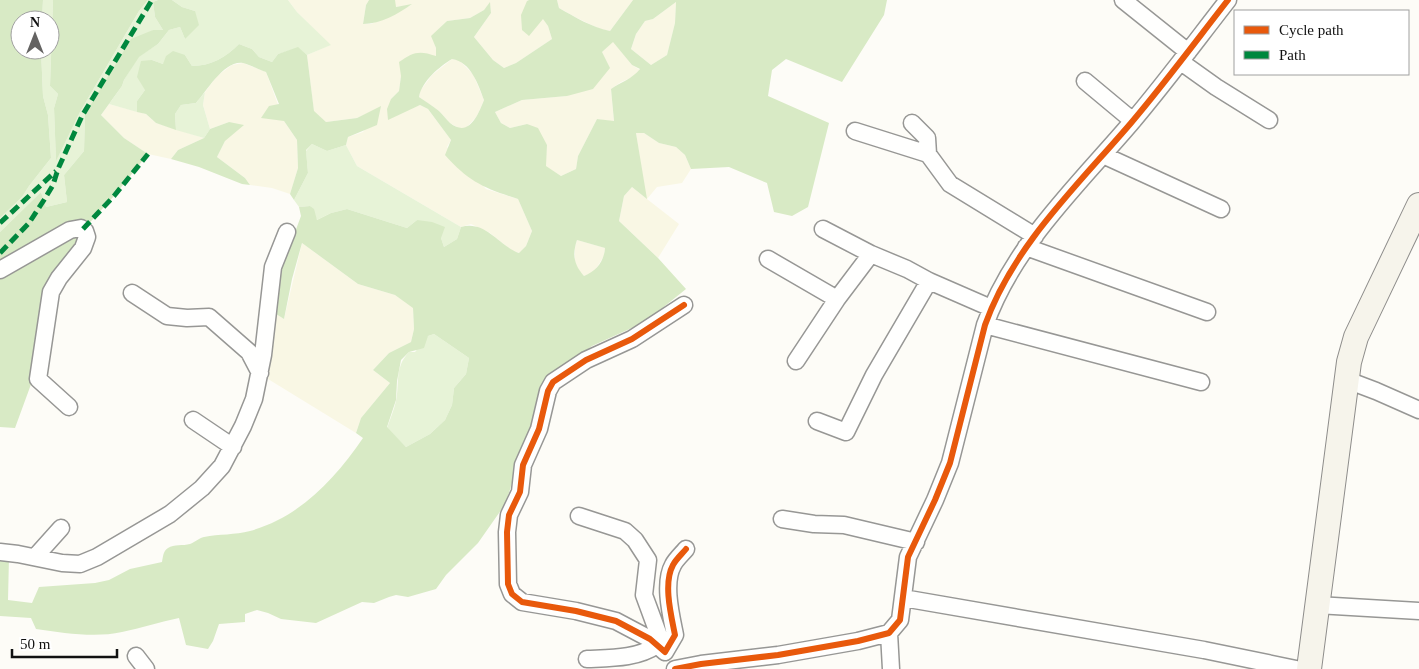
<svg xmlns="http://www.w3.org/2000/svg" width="1419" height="669" font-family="Georgia,serif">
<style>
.farmland{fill:#f9f7e4}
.green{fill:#e7f3d7}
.forest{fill:#d8eac5;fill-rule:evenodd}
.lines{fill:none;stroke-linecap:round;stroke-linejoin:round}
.minor-casing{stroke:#979795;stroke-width:19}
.secondary-casing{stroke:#8e8d8b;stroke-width:26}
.minor{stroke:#fffffe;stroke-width:16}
.secondary{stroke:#f6f4eb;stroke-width:24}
.quiet{stroke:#00873e;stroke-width:5;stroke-dasharray:10 5;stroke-linecap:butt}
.cycleway-casing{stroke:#fff;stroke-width:9}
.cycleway{stroke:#e8590c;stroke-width:6}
</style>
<rect width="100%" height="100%" fill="#fdfcf7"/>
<!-- farmland -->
<path class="farmland" d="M288,0H369L366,5L363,24H371L411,5L395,7V0H529L527,1L529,35L543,18L548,26L552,39L516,63L504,68L493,60L474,37L491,13L490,3L484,10L470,18L447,21L432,36L436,48V56L401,76L399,91L391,99L407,110L420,105L428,109L451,140L447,147L486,189L518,199L532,231L526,246L520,253L512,251L490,233L471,224L461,227L357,166L346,145L348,137L363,132L381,107L357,118L326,122L314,112L307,55L330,45L297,12Z
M557,0H633L610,31L600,29L577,18L559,8Z
M676,2L675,23L667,55L651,65L631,49L636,34L645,21L653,19Z
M613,41L632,65L640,70L633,77L621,82L611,89L614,122L597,119L578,156L576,169L561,176L545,166L547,145L527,124L510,128L501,123L495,112L522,100L567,96L602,52Z
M452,59L459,60L473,74L484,100L477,116L466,128L460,129L450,123L439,111L419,97L420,91L432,75Z
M243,63L266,72L284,121L297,140L298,168L290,194L272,188L250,185L245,178L217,157L225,141L229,122L210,129L203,105L205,92L217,76L232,65Z
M109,104L146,114L156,123L204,138L178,150L171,159L148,154L124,138L101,115Z
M636,133H644L659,143L676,147L685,155L691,169L682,183L657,187L647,199L679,224L658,258L619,221L624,196L632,187L646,198Z
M577,240L605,248L604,256L594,272L584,276L575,267V248Z
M302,243L358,284L395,295L413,307L414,329L411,342L389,353L373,370L390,383L361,418L356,433L268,379L276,314L284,319Z"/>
<!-- green -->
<path class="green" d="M43,0H53L50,86L58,94L54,108L56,160L80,112L139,11L148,0H158L153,2L155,17L163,30H153L85,114L84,151L64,175L67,202L46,207L41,192L0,232V218L22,197L29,186L51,158L48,115L43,96L41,50H50V20H42Z
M172,0H288L297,12L331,45L307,55L298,48L278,54L272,62L259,57L252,49L239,44C226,57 211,66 192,66L185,55L163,64L152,60L145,90L137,101V112L109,104L122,86L124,80L138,57L158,44L169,30L180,27L185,39L195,11L182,7Z
M205,92L203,105L210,129L204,138L176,130L175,114L181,105L196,103Z
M312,144L327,151L346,145L357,166L461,227L457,239L444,247L441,238L417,220L407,228L347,209L331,213L317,220L310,206L299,207L294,200L308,173L306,151Z
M434,334L469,358L466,374L454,388L452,405L445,420L430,434L406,447L387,428C390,419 394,410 396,401C400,382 394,368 409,352H415L428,336Z"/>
<!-- forest -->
<path class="forest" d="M0,0H43L42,20H20V50H41L43,96L48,115L51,158L29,186L22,197L0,218Z
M53,0H148L139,11L80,112L56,161L54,108L58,94L50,86Z
M158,0H172L182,7L195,11L199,25L185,39L180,27L169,30L158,44L139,57L124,80L122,86L101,115L124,138L148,154L114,196L84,229L59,278L41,357L15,428L0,427V232L41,192L46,207L67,202L64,175L84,151L85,114L131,39L153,30H163L155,17L153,2Z
M369,0H395L396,7L412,4C398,14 381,24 363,24L366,5Z
M529,0H557L559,8C575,17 591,27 610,31L633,0H887L884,15L842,82L786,59L772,70L768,96L829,123L808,207L792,216L774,212L767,183L729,167L691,169L685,155L676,147L659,143L644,133H636L647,199L632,187L624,196L619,221L658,258L686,289L645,322L592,346L551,378L518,462L506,503L478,543L446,575L436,589L408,597L396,595L389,597L374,603L362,602L316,623L281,619L268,613L257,610L245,614V622L219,624L213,641L208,649L186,645L179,618C160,622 141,628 122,632C95,638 64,633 36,629L31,618L0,616V557H9L8,600L32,603L39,587L95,583L109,580L130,569L162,562C163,557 163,551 168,548C174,544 183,546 190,544C195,542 199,538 204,537C219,534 235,535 250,531C300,517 335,479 363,438L356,433L361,418L390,383L373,370L389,353L411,342L414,329L413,308L395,295L358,284L302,243L292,279L284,319L276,314L282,267L301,216L299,207L310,206L314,209L317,220L331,213L347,209L407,228L417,220L432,222L445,227L441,238L444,247L457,239L461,227C486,220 499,246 519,253L526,246L532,231L518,199C484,188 469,182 445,155L451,140L428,109L420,105L388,120L387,109L391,99L399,91L401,76L399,62C413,52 419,50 436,56V48L431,36L447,21L470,18L484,10L490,2L491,13L474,37L493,60L504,68L516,63L552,39L548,26L543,19L529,36L522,30L521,15L527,1ZM676,2L675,23L667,55L651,65L631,49L636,34L645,21L653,19ZM613,42L632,65L640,69C632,79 621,82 611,89L614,121L597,119L578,156L576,169L561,176L546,166L547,145L538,128L527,124L510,128L501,123L495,112L522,100L567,96L593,89L610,68L602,52ZM452,59C471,62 478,84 484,100C478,115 469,138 450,123C446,119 443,115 439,111C433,106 426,102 419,97C422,81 439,67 452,59ZM577,240L605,248C604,262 596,271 584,276C574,265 572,255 577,240ZM434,334L469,358L466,374L454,388L452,405L445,420L430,434L406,447L387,427L396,400L397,381L401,360L409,352L424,348L428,336Z
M239,44L252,49L259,57L272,62L278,54L298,47L307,55L314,111L326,122L357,118L381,106L377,125L348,137L346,145L327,151L312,144L306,150L308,173L294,200L290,194L298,168L297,140L284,121L261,118L269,106L279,104L266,72C259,70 251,65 243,63C224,60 207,91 196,103L181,105L175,114L176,130L156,123L146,114L137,112V101L145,90L137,77L141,61L152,60L163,64L166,56L173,51L185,55L192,66C211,66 226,57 239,44Z
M229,122L244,125L225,141L217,157L245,178L250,185L242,184L199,167L171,159L178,150L204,138L210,129Z"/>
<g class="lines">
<!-- minor casing -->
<g class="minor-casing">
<path id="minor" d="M1123,0L1188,52
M1181,62L1216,87L1269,120
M1085,81L1133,121
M912,123L927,138L928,154
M855,131L928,154L950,184L1035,236
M1103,155L1221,209
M823,229L871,254L907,269L929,281L991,308
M1026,247L1207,312
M768,259L837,299
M0,270L70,230L81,228L85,231L87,237L83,248L59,278L51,292L38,379L69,407
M132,293L167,316L187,318L209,317L249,352L260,373
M684,305L632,339L586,360L553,382L548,391L539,429L523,465L520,492L509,515L507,532L508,584L512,594L522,602L576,611L616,621L650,639L665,652L675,635C671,615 663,583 673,565C676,559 682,554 686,549
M985,325L1201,382
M796,361L837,299L871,254
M1347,380L1376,391L1419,410
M193,420L233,447
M817,421L846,432L874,375L929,281
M579,516L625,531L635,540L648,560L644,595L665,652
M782,519L814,524L844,525L916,542
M0,552L18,554L62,563L80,564L97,557L170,514L202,488L222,466L243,426L254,399L263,355L273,267L287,232
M35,557L61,528
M903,598L1204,650L1296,669
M1317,605L1419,611
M889,633L891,669
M136,656L146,669
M587,659C610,658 637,659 657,645
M675,669L701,664L778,655L858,641L889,633L900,620L908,557L935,500L950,463L985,325C1013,246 1078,185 1131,123C1165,83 1196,41 1228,0"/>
</g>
<!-- secondary casing -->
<g class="secondary-casing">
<path id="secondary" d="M1309,669L1349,362L1356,337L1419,205"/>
</g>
<!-- minor -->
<use href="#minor" class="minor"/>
<!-- secondary -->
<use href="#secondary" class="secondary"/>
<!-- quiet -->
<path class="quiet" d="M0,223L56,171
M83,229L114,196L148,154
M0,253L29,223L44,200L53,185L58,169L82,116L152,0"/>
<!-- cycleway casing -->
<g class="cycleway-casing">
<path id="cycleway" d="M684,305L632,339L586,360L553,382L548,391L539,429L523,465L520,492L509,515L507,532L508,584L512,594L522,602L576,611L616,621L650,639L665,652L675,635C671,615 663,583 673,565C676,559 682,554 686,549
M675,669L701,664L778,655L858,641L889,633L900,620L908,557L935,500L950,463L985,325C1013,246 1078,185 1131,123C1165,83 1196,41 1228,0"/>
</g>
<!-- cycleway -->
<use href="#cycleway" class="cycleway"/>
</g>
<!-- legend -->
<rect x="1234" y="10" width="175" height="65" fill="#ffffff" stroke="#a0a0a0"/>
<rect x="1244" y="26" width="25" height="8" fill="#e8590c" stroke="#a0a0a0"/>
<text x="1279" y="35" font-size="15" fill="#111111">Cycle path</text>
<rect x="1244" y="51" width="25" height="8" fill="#00873e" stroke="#a0a0a0"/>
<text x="1279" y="60" font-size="15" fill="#111111">Path</text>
<!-- north arrow -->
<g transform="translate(35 35)"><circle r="24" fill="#ffffff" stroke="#a0a0a0"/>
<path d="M0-4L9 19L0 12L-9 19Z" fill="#646362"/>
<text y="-8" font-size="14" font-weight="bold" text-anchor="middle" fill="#111111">N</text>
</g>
<!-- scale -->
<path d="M12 649v8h105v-8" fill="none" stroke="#111111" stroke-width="2.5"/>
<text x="20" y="649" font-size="15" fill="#111111" stroke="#ffffff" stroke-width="4" paint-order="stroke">50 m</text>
</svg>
